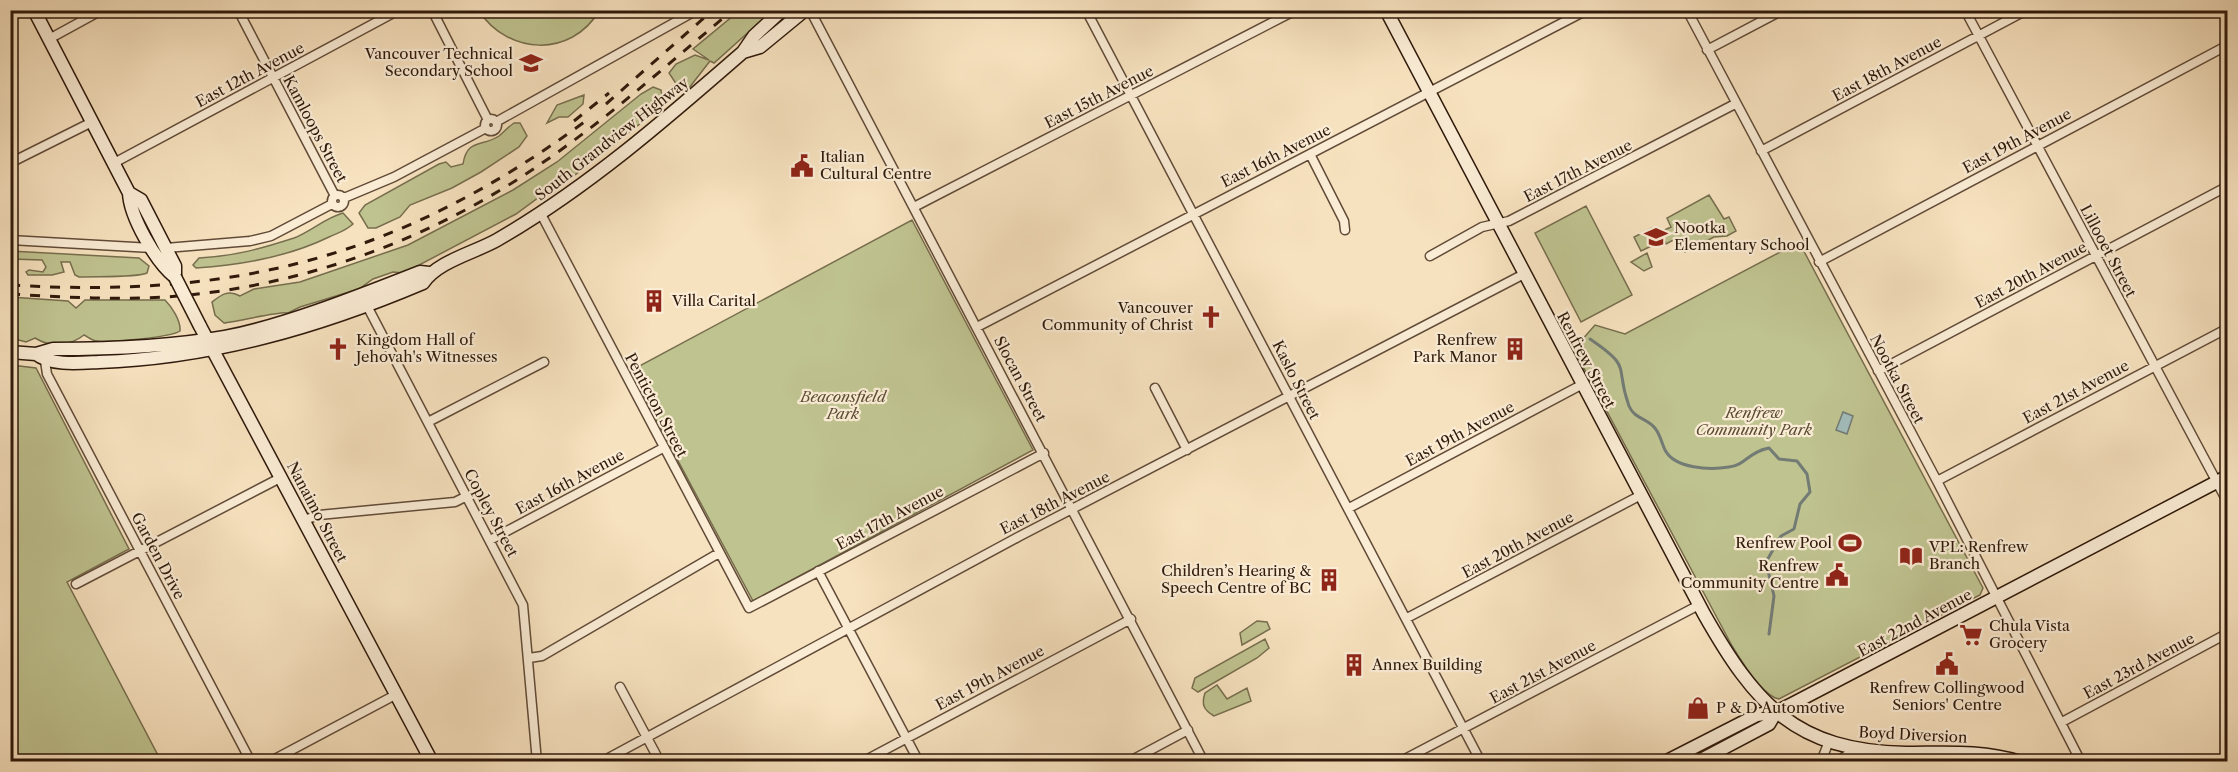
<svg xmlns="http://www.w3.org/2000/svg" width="2238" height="772" font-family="'Libre Caslon Text',serif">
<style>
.green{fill:#bfc390;stroke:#776e4e;stroke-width:1.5}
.water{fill:#a1bcbb;stroke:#737b75;stroke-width:1.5}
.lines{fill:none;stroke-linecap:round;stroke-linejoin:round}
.stream{stroke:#737b75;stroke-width:3}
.street-casing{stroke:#614b38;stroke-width:11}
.secondary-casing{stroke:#2f190b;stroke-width:15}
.street{stroke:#faecd5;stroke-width:8}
.secondary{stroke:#faecd5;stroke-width:12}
.rail{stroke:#2f190b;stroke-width:3;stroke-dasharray:10 10;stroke-linecap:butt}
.secondary-bridge-casing{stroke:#2f190b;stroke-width:15;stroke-linecap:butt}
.secondary-bridge{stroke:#faecd5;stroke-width:12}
.labels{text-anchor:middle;stroke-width:4.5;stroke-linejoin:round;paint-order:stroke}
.poi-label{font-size:15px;fill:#2f190b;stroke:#faecd5;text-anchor:start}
.street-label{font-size:15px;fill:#2f190b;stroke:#faecd5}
.park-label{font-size:15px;font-style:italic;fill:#5a4c33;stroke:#faecd5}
</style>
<rect width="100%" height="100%" fill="#f7e2bf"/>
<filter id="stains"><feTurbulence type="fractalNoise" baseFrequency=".00333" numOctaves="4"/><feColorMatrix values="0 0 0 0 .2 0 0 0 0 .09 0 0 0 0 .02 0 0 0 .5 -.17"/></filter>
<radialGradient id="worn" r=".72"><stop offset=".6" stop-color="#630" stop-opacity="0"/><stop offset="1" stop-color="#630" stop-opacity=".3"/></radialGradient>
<!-- green -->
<path class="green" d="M479,11H599C571,58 508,55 479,11Z
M739,11H772L714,63L710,61L689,88L681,91L669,73L676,64L695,55L709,60L693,49Z
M653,87L661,90L663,102L655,112L571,178L561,181L516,214L404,273L393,272L373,279L359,289L300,307L288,313C280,311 236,322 224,323L215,315L212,302C221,295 228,289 240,296L254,289L300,282L408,245L513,190L557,162L641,94Z
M584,95L583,104L568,117H559L547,123L557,105Z
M514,123H520L527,136L519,147L481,172L452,188L410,205L400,217L376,228H368L359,213L365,205L439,164L446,162L451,167L463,164C467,138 483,147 499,136C504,132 508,127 514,123Z
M1709,195L1724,219L1729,217L1736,231L1727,236L1714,237L1685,252L1677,238L1666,244L1660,232L1671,227L1667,218Z
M1586,206L1632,295L1581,322L1535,233Z
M343,213L353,224C344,232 339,232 329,237C288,257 242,265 196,268L193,265L199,258C235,256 260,249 294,238C310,232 325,218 343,213Z
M912,220L1033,450L753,601L630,371Z
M1652,228L1660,242L1641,251L1634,237Z
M1799,242L1983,588L1980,595L1779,699C1762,696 1740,659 1731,644L1579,359L1587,355L1581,341L1595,325L1625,334Z
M10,251L139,258L149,266L147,273C137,278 94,276 79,277L75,275L70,262H61L64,272L52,275H28L26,272L29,270L43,272L46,267L42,260L11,259Z
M1647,253L1652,267L1644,271L1631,262Z
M10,297L68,301L76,308L85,300H165C172,307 181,321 180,331C172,337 109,343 97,341C92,341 88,337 84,335C70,346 51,348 35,338L26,342L11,338Z
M11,365L36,368L129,549L67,582L161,761H11Z
M1257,621L1267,622L1270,629L1242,645L1240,633Z
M1265,639L1269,648L1257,658L1198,692L1192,688L1195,678Z
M1217,685L1227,699L1247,688L1251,701L1214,716C1204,710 1201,705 1205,693Z
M1760,720L1686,761L1675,762L1756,721Z"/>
<!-- water -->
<path class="water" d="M1843,412L1853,416L1847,434L1836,430Z"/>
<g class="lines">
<!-- stream -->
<path class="stream" d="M1590,339C1634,369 1614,365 1629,406C1634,418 1645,418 1653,426C1660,432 1661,442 1665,450C1675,469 1710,470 1729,467C1746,465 1748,452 1769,448L1779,459L1797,461L1807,474L1810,492L1800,504L1794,529L1781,536L1766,562L1774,596L1769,634"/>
<!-- street casing -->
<g class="street-casing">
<path id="street" d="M238,10L335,196
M432,10L488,120
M810,10L1204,762
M1086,10L1481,762
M1687,10L1937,481L2081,762
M1965,10L2228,503
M10,13L15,10
M49,39L102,10
M1707,50L1783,10
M485 125a6 6 0 1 1 12 0a6 6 0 1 1-12 0Z
M496,122L697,10
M1761,151L2027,10
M1310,154L1344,221L1345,230
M10,163L92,122
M114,163L399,10
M332 201a6 6 0 1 1 12 0a6 6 0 1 1-12 0Z
M344,198L394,177L486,128
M914,207L1296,10
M541,214L749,608L1044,453
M10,240L152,248
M166,248L250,241L271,236L332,204
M1430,256L1482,227L1509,221L1735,104
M1819,262L2228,45
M364,300L523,605L537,762
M977,327L1587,10
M45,361L47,374L251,762
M1878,371L2228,186
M1155,388L1187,450
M428,422L544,362
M1937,481L2228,328
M1349,508L1583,384
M304,520L319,515L455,502L467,496
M490,540L663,448
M818,571L919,762
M76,584L282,477
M1407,618L1641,495
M529,658L542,656L719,553
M620,687L660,762
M2062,722L2228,633
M269,762L397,694
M601,762L1020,536L1524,274
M862,762L1131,619
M1128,762L1188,730
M1399,762L1699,605
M1821,762L1829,741
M1836,762L1857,749"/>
</g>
<!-- secondary casing -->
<g class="secondary-casing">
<path id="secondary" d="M34,10L129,193C130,217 156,262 175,277
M1386,10L1704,614C1755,704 1795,751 1906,753C1944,753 1983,750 2020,762
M743,52L760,47L805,10
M129,193L141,200L175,266V277
M200,326L432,762
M10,352L36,354L53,349C110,349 168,347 225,337C287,325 361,295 420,272L429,273
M36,354C52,366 79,363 99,362C212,358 319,327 423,283C438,261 474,253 497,240C587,188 665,120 743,52L754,36L782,10
M1665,762L1757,715L1776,712L1792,704L2228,476
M1697,762L1769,724L1776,712"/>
</g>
<!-- street -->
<use href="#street" class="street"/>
<!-- secondary -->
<use href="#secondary" class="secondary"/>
<!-- rail -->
<path class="rail" d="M606,104L713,10
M574,121L609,93
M10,285C239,299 402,256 587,120
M10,294C62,297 113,300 165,297C300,288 434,239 545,161C611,116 671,61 733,10"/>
<!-- secondary-bridge casing -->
<g class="secondary-bridge-casing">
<path id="secondary-bridge" d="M175,277L200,326"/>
</g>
<!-- secondary-bridge -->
<use href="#secondary-bridge" class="secondary-bridge"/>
</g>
<!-- icons -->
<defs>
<g id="school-bare" transform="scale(1.8)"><path d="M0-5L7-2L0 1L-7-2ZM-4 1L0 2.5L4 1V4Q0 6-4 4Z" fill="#8f2418" stroke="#faecd5" stroke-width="2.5" paint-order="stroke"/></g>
<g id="civic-bare" transform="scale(1.8)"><path d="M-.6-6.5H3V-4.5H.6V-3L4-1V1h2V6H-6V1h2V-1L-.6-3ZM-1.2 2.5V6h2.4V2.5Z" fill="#8f2418" stroke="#faecd5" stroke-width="2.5" paint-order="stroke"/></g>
<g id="building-bare" transform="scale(1.8)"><path d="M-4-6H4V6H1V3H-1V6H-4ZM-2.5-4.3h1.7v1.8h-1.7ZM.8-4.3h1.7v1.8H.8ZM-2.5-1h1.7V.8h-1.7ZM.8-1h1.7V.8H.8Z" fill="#8f2418" stroke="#faecd5" stroke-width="2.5" paint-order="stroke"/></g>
<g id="church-bare" transform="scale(1.8)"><path d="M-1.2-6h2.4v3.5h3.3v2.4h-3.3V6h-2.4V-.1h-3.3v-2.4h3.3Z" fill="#8f2418" stroke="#faecd5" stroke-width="2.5" paint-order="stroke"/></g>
<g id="stadium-bare" transform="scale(1.8)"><path d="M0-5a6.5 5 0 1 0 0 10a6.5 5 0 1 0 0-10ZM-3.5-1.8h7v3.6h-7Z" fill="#8f2418" stroke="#faecd5" stroke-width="2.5" paint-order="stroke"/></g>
<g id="library-bare" transform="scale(1.8)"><path d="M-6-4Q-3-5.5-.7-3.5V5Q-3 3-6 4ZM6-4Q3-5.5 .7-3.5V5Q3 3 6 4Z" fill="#8f2418" stroke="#faecd5" stroke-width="2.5" paint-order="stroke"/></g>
<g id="supermarket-bare" transform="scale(1.8)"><path d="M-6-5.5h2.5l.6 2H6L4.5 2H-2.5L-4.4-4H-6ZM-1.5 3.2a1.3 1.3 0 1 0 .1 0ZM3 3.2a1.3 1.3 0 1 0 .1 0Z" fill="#8f2418" stroke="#faecd5" stroke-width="2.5" paint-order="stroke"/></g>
<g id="shop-bare" transform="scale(1.8)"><path d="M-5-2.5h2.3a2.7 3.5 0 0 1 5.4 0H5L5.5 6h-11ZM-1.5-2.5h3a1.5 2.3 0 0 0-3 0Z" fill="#8f2418" stroke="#faecd5" stroke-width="2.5" paint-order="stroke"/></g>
</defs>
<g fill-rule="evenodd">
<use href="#school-bare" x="531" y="63"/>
<use href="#civic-bare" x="802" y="166"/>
<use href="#school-bare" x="1656" y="237"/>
<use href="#building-bare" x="654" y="301"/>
<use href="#church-bare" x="1211" y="317"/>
<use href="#church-bare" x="338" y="349"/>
<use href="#building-bare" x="1515" y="349"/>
<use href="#stadium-bare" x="1850" y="543"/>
<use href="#library-bare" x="1911" y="556"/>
<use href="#civic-bare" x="1837" y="575"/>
<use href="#building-bare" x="1329" y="580"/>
<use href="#supermarket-bare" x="1971" y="635"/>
<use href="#civic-bare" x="1947" y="664"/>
<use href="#building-bare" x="1354" y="665"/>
<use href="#shop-bare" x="1698" y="708"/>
</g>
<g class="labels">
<!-- poi labels -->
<g class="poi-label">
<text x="513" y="59" text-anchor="end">Vancouver Technical<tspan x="513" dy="17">Secondary School</tspan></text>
<text x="820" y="162">Italian<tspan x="820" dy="17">Cultural Centre</tspan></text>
<text x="1674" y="233">Nootka<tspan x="1674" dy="17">Elementary School</tspan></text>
<text x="672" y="306">Villa Carital</text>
<text x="1193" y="313" text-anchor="end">Vancouver<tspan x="1193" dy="17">Community of Christ</tspan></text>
<text x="356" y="345">Kingdom Hall of<tspan x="356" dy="17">Jehovah's Witnesses</tspan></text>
<text x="1497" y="345" text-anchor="end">Renfrew<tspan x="1497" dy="17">Park Manor</tspan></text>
<text x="1832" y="548" text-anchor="end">Renfrew Pool</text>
<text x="1929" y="552">VPL: Renfrew<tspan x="1929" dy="17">Branch</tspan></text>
<text x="1819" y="571" text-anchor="end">Renfrew<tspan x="1819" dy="17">Community Centre</tspan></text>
<text x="1311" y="576" text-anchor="end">Children’s Hearing &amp;<tspan x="1311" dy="17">Speech Centre of BC</tspan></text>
<text x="1989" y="631">Chula Vista<tspan x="1989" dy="17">Grocery</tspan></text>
<text x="1372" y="670">Annex Building</text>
<text x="1947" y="693" text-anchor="middle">Renfrew Collingwood<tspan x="1947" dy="17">Seniors' Centre</tspan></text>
<text x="1716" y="713">P &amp; D Automotive</text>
</g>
<!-- street labels -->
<g class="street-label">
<text transform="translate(1887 69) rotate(-28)" y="5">East 18th Avenue</text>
<text transform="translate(250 75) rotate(-28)" y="5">East 12th Avenue</text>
<text transform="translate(1099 97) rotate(-27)" y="5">East 15th Avenue</text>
<text transform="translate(315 129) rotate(62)" y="5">Kamloops Street</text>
<text transform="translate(612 139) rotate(-38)" y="5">South Grandview Highway</text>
<text transform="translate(2017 141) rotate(-28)" y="5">East 19th Avenue</text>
<text transform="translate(1276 156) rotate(-27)" y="5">East 16th Avenue</text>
<text transform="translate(1578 171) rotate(-27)" y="5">East 17th Avenue</text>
<text transform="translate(2108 251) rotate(62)" y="5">Lillooet Street</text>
<text transform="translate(2031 275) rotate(-28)" y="5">East 20th Avenue</text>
<text transform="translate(1586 360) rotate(62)" y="5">Renfrew Street</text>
<text transform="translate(1020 379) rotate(62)" y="5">Slocan Street</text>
<text transform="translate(1897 379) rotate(62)" y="5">Nootka Street</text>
<text transform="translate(1296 380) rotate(63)" y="5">Kaslo Street</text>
<text transform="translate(2076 392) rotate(-28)" y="5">East 21st Avenue</text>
<text transform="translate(656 405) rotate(62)" y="5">Penticton Street</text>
<text transform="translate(1460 434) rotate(-28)" y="5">East 19th Avenue</text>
<text transform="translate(570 482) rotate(-28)" y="5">East 16th Avenue</text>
<text transform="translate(1055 503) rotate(-27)" y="5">East 18th Avenue</text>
<text transform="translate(317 512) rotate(62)" y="5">Nanaimo Street</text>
<text transform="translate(491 513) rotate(62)" y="5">Copley Street</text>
<text transform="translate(890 518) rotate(-28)" y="5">East 17th Avenue</text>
<text transform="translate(1518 545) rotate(-28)" y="5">East 20th Avenue</text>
<text transform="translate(158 556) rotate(62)" y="5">Garden Drive</text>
<text transform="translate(1915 623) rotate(-28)" y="5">East 22nd Avenue</text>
<text transform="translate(2139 666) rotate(-28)" y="5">East 23rd Avenue</text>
<text transform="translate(1543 672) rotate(-28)" y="5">East 21st Avenue</text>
<text transform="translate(990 678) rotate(-28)" y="5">East 19th Avenue</text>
<text transform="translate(1913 735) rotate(3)" y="5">Boyd Diversion</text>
</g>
<!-- park labels -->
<g class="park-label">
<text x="843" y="402">Beaconsfield<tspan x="843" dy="17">Park</tspan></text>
<text x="1754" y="418">Renfrew<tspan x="1754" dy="17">Community Park</tspan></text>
</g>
</g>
<!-- margin -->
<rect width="2238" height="772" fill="none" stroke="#f7e2bf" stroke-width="36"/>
<rect x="12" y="12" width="2214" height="748" fill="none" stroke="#2f190b" stroke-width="3"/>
<rect x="18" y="18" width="2202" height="736" fill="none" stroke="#2f190b" stroke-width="1.5"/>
<rect width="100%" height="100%" filter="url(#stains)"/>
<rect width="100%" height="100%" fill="url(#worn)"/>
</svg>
